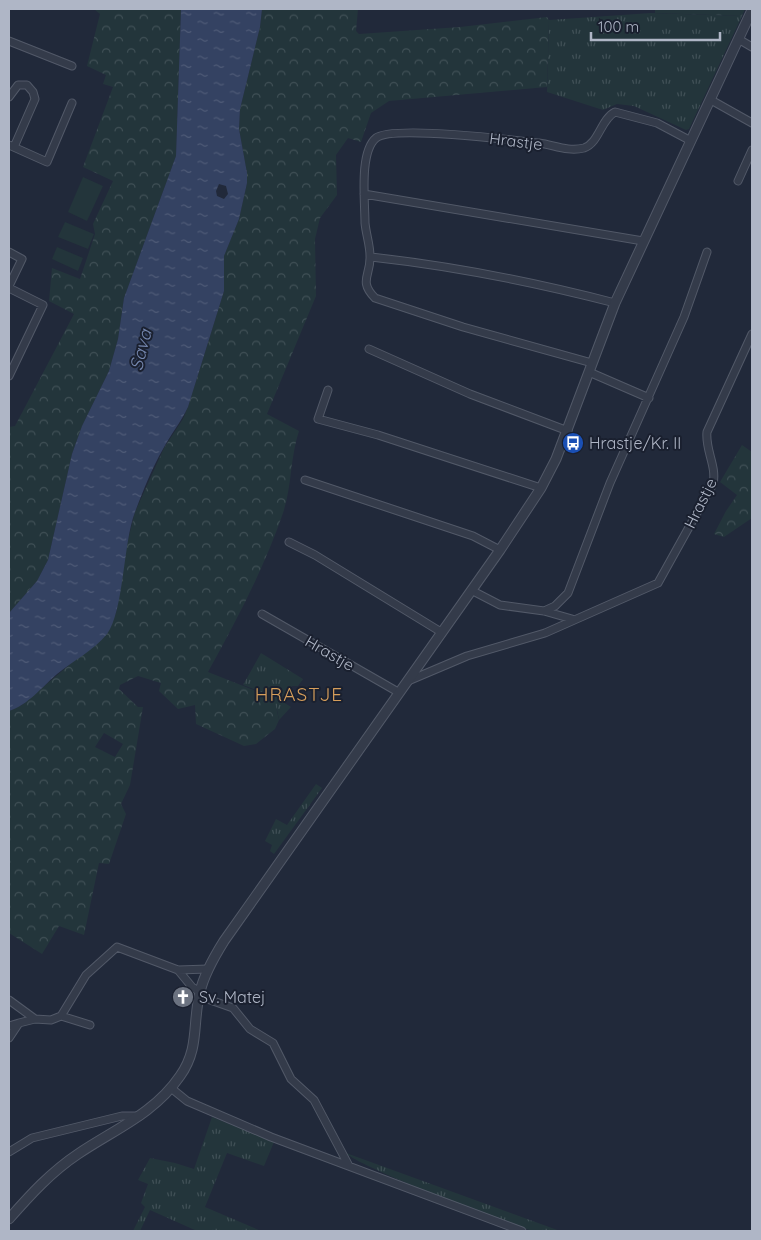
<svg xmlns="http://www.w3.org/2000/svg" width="761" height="1240" font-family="Quicksand,sans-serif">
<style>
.grass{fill:url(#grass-tufts)}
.forest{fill:url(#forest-crowns);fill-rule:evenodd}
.garden{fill:#23353b}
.water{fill:url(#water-ripples);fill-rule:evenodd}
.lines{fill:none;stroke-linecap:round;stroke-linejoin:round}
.minor-casing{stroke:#525968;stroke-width:9}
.tertiary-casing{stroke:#525968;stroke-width:11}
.minor{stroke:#343b4a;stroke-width:7}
.tertiary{stroke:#343b4a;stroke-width:9}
.labels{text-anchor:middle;stroke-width:4;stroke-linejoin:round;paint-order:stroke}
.street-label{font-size:16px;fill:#afb6c6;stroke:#1a202f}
.poi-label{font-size:16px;fill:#afb6c6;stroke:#1a202f;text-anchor:start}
.water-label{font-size:18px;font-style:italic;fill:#7688b0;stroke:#1a202f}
.quarter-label{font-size:19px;letter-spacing:1px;fill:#d69e5b;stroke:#1a202f}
</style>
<defs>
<pattern id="grass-tufts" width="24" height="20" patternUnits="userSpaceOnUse" patternTransform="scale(1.25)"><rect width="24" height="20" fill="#23353b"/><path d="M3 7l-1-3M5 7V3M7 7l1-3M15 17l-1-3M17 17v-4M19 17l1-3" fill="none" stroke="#405056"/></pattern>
<pattern id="forest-crowns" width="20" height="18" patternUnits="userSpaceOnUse" patternTransform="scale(1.25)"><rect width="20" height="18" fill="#23353b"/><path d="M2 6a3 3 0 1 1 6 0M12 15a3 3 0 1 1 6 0" fill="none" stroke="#405056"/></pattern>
<pattern id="water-ripples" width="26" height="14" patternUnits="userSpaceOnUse" patternTransform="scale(1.25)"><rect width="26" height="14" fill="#344262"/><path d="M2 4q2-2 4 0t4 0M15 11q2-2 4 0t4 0" fill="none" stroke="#4f5b77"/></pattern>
</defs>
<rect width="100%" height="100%" fill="#21293a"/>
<!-- grass -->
<path class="grass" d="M651,13L742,16L689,129L686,130L634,106L617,104L603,110L547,92L549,20Z
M261,653L303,679L298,686H292L283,702L291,707L279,720C276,695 264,693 243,685Z
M316,784L322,788L274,854L270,851L272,845L265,841L276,819L287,825Z
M212,1117L274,1142L264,1166L227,1153L205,1207L261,1231H197L150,1210L140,1231H133L145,1207L141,1203L148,1184L138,1180L150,1158L175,1163L194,1169Z
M346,1153L560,1231C551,1231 541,1233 533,1231C509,1225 355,1165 346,1153Z"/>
<!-- forest -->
<path class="forest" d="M94,9H181L176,156L124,298L118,339L109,371L82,426L72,454L48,560L37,581L9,613V427L15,426L74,314L49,301L52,268L80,279L95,234L93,224L113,181L83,167L113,87L103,84L106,75L87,66L100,14Z
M262,9H358L356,31L359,34L460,27L547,17L549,20L547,87L389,101L371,113L361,142L348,138L336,155L337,195L320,218L315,239L316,296L267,414L299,431C290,458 292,486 283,513C264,569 236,621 208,672L274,698L279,720L275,729L256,744L244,746L196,724L195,705L178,709L159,691L161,683L138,676L120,685L119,689L138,707H143L130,785L121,804L126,814L109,864L99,863L84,935L59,926L42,954L9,933V711L22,705L108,632L116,613L125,552L135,512L164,448L183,419L188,407L224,291V256L239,219L247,183V173L239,129L240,109L260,27ZM104,733L123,744L115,757L95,747Z
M655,9H745L742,16L655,13Z
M742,445L752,452V518L724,537L714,534L726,511L737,495L720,482Z"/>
<!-- garden -->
<path class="garden" d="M83,177L103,186L87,221L68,212Z
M65,222L94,234L88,249L58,237Z
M57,247L83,258L78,271L52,259Z"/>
<!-- water -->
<path class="water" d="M181,9H262L260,27L240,109L239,129L247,173V183L239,219L224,256V291L188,407C181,422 171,434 163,449C152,468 143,491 135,512C123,543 124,611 107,634C94,650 73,661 57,674C42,687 28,705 9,711V613L37,581L48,560L72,454L82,426L109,371L118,339L124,298L176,156ZM219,184L226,186L228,194L224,199L217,196L216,191Z"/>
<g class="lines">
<!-- minor casing -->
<g class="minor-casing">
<path id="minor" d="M740,40L752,47
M9,41L72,66
M9,97L18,85H27L33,92L35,99L14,147
M711,100L752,123
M9,145L47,162L72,103
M738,181L752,150
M364,194L643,241
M9,252L22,259L9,286
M371,257C453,266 534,282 615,303
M9,288L43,305L9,376
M369,349L470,394L568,431
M592,363L463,327L375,298C358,281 371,275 370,256C370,245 366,234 365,223C365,202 359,152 376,138C391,125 514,140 539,143C554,145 568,152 584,148C599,143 601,119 615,112L657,123L691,141
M589,372L649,398
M328,390L318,419L378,435L541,488
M305,480L473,536L500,550
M289,542L315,555L441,632
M471,590L500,605L544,611L572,619
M544,611L555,606L568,593L610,483L684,317L707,252
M262,614L398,692
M408,681L467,656L545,633L658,583L713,484C717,466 705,450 707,432L752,334
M178,970L192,987L200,992
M199,996L233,1008L250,1029L273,1043L291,1079L314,1100L349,1166
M9,1000L35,1019
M61,1016L90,1025
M9,1026L19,1023
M9,1038L19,1023L35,1019L51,1020L61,1016L86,975L117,947L178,970L208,969
M171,1088L187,1101L271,1137L522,1231
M9,1152L32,1138L122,1116H140"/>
</g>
<!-- tertiary casing -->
<g class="tertiary-casing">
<path id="tertiary" d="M9,1219C30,1195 51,1172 78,1154C115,1129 154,1114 180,1076C200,1048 192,1023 200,992C204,974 214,957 224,941L500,550L541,488L556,459L615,303L752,10"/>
</g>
<!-- minor -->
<use href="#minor" class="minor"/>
<!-- tertiary -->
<use href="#tertiary" class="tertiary"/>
</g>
<!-- icons -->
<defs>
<g id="bus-disc" transform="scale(1.125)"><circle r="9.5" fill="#1a4fb4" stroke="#1a202f"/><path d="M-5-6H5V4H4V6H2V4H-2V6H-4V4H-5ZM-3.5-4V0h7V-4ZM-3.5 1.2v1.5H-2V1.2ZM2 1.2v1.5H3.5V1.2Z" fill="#fff"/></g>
<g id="church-disc" transform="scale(1.125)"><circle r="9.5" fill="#6b7280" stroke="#1a202f"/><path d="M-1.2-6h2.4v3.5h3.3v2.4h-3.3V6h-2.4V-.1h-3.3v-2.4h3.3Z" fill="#fff"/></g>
</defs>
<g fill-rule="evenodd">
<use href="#bus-disc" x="573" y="443"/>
<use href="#church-disc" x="183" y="997"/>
</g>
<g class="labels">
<!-- street labels -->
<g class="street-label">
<text transform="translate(516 141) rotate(7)" y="6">Hrastje</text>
<text transform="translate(700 503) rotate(-64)" y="6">Hrastje</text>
<text transform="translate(330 653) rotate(30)" y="6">Hrastje</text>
</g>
<!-- poi labels -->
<g class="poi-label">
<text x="589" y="449">Hrastje/Kr. II</text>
<text x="199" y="1003">Sv. Matej</text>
</g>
<!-- water labels -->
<g class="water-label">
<text transform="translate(141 350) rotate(-76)" y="6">Sava</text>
</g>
<!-- quarter labels -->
<g class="quarter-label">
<text x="299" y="701">HRASTJE</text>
</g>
</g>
<!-- border -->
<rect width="761" height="1240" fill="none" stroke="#afb6c6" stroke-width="20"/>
<!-- scale -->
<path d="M591 32v8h129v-8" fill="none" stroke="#afb6c6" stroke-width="2.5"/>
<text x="598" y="32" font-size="15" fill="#afb6c6" stroke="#1a202f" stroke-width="4" paint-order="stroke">100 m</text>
</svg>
